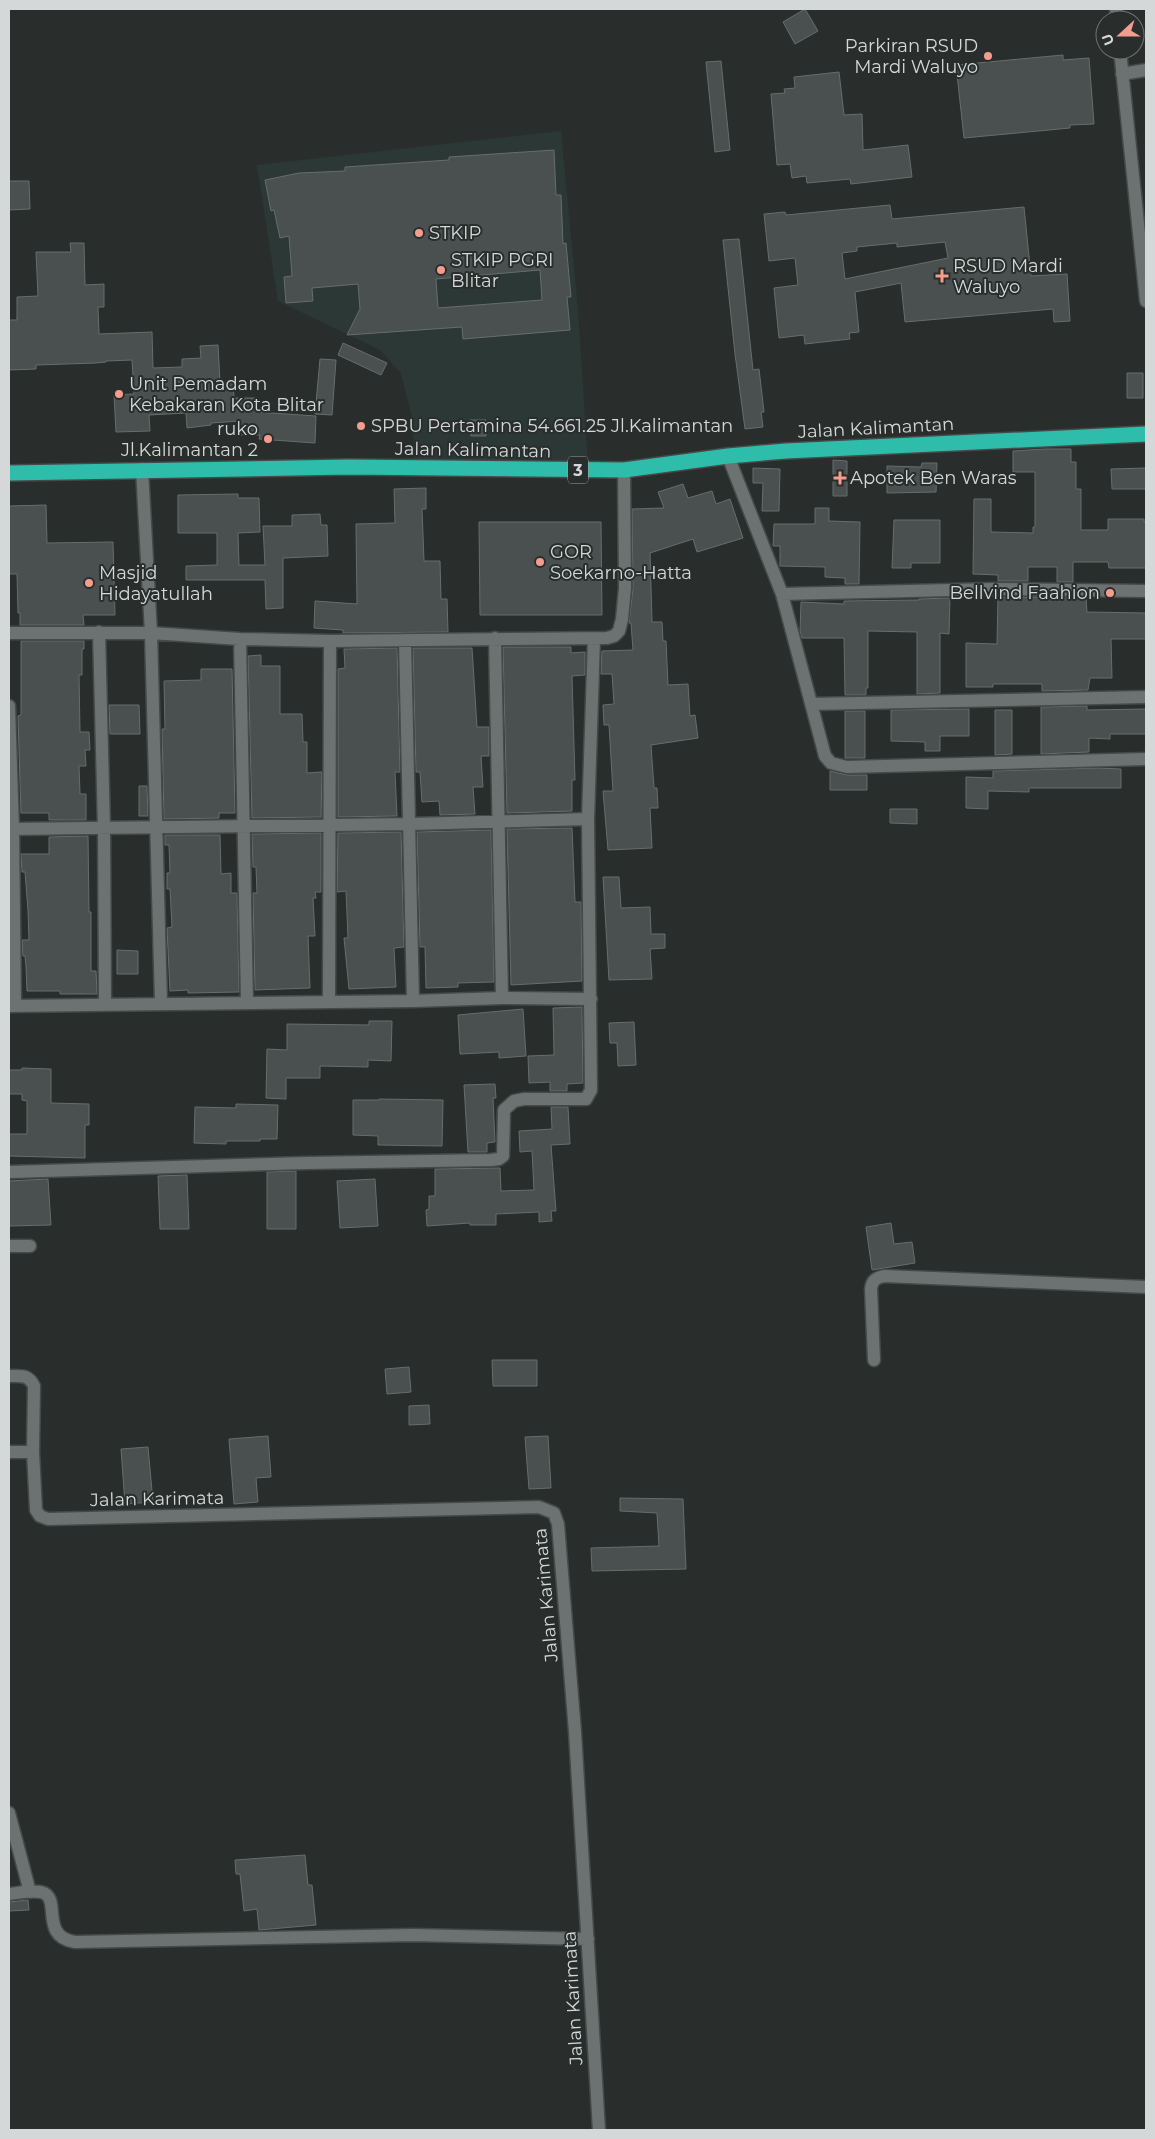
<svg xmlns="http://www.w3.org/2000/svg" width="1155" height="2139" font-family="Montserrat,sans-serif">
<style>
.built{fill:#2c3836}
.building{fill:#4a504f;stroke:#676d6c;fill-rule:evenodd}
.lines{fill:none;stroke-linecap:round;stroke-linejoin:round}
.street-casing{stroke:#454948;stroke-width:15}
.highway-casing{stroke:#454948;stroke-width:18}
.street{stroke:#6c7271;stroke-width:12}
.highway{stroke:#2dbdaa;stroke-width:15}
.poi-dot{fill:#f49d8c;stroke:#292e2d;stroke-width:2}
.labels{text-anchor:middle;stroke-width:4;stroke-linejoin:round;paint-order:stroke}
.shield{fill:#292e2d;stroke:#a1a5a5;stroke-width:1}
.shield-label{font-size:16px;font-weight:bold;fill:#d5d8d8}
.poi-label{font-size:18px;fill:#d5d8d8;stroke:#292e2d;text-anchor:start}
.street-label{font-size:18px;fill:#d5d8d8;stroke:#292e2d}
</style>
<rect width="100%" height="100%" fill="#292e2d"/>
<!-- built -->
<path class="built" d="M561,131L578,310L588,463H414L413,421L401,373L380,350L278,301L257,165Z"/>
<!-- building -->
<path class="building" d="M805,9L818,31L795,44L783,22Z
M1063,55V60L1089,58L1094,124L1070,125V128L964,138L956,65Z
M721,61L730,150L715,152L706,62Z
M839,72L844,115L862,114L863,150L908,145L912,177L851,184L850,179L807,183L806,176L792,178L790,164L777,165L771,94L785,93L784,89L795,88L794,77Z
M554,150L556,195H561L563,244L566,243L569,276L571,297H567L570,330L463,339L462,327L347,335L360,309L358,284L312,288L313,301L286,303L284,277L292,276L289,236L280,238L274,210L271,211L265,180L299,173L345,171V167L449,160V157ZM540,270L542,300L438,308L436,279Z
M9,181H29L30,209L9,210Z
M890,205L892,219L1024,207L1031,276L1067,274L1070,321L1054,322L1053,309L905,322L901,283L855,292L859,332L849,333L850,339L805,344L804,335L779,338L774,288L798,285L795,258L769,261L764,214L785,212L786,215ZM945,242L948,258L845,279L842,253L857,251V247L897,243V247Z
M739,239L753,370L759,369L764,412H761L763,427L745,429L735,354L723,240Z
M70,243H84L85,285L104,284V307H98L99,334L152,332L153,368L182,367V359L201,358L200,346L218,345L220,382L233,381L234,398H256V412L316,416L315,443L259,439L260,435H240V421L211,423V425L187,428L186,413L149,415L150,431L116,432L114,395L134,394L132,360L106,361V362L96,363L36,365V369L9,370V320H17V297L38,296L36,252H71Z
M343,343L387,363L381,375L338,355Z
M320,359L336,360L332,415L315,414Z
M1127,373H1143V398H1127Z
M470,420H486V436H471Z
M1045,449H1071V462H1076V489H1081V530H1108V519H1144V522H1146V568H1109L1108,562H1073V582H1057V567H1028V581H998V575L973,574L974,499H991V532L1033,533V527H1035V472H1013V451Z
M833,460L847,461V496H833Z
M922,463H937L936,492L887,493V466L921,467Z
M753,468L780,469L779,511H762L763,483H753Z
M1146,468V489H1112L1111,469Z
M683,484L688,498L712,491L716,504L730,499L743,538L697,552L693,539L650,553L652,622H662L663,641H666L668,685L688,684L690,716L695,715L698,738L651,745L654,788H657L658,808H650L652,848L608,850L603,791H613L609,725H604L603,705L614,704L612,674H601L602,651L633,650L631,623H629L633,588L632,509L664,508L658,492Z
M426,488V509H422L424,561H440L441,599H447L448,632L343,633V630L314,628L315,601L357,604L356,524L395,523L394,489Z
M238,494V498H259L260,532L238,533L239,565H265L263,526H292V515L320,514L321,525H327L328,556L283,558V608L266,609L265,580H186V566L217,565V533H178V495Z
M46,505L47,543L113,542L115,615H83L84,625H20V613H18L17,574H9V506Z
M815,508H829V521L860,522L859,584H845V578H843L825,577V567L780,566V546H773L774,524H815Z
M894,520H940V563H911V568H892Z
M479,522H601L602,615H480Z
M998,597L1086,598L1087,612L1146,613V639H1111L1112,678H1090L1088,690L1042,691V684H993V687H966V643L997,644Z
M950,598L949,634L940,633V693L917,694V632L868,631V688H866V695H845L844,638H802L800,631L801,602L844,604V601L919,600V599Z
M21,641H84V649H82V675H79L80,732H89L90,750H85L86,766H79L80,794H86V820H49V813H21L18,716L21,715Z
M503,647H571V653L585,652V675L572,676L575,780H572V811L507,813Z
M397,648L400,772H395L397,816L338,817V669L345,668L344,649Z
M413,648H472L477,727H489V756H481L483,787H473L475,814L440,815L439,801L422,802L420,772H416Z
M261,655V666H280V714H302L303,742H307V773L322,772L321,817L252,818L248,656Z
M201,669H232L235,813H219V818L164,819L162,729H165L164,681L201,680Z
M109,705H139L140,734H110Z
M1087,706V710L1146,709V734H1110V739L1089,738V752L1041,754V707Z
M969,709V736H940V751H925V742L891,741V710Z
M995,710H1012V754L995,755Z
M845,711H865V758H845Z
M1098,768L1121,769V788H1029V792L988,791V809L966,808V777L993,778V771Z
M830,771L847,775H867V790H830Z
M139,786H147L148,816H139Z
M890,809H917V824L890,823Z
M572,828L575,902H581L582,981L511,985L507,829Z
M491,830L494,982L458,983V987L426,988L425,947H420L417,832Z
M401,832L404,947L394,948L396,987L349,989L344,938H348L346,891L337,892L338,833Z
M321,833V892H315L316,898H313L315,936H308L310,988L255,990L253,893H257L256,867H253L252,834Z
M165,835H220L221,874L231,873V893H237L239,992L188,993V990L170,991L167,928L172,927L170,889H167V873H170L169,845H165Z
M88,836L89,912H91V971H96L97,994H60V991H27L26,967L25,956H23L22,940H29L28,910L25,872H22L21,854H49V837Z
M603,877H619L621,908L650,907L651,934H665V948L650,949L652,979L609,980Z
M117,950L138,951V974H117Z
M582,1007L583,1083L567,1084V1091H550V1082L529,1083L528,1056L554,1055L553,1008Z
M523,1009L526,1056L499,1058V1052L460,1054L458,1015Z
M369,1021H392L391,1061L368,1060V1067L320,1066V1078H286V1099L266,1098L267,1049L287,1050V1024L369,1025Z
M634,1022L636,1065L618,1066L617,1043H610L609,1023Z
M22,1068L51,1069V1103L89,1104V1125H85V1158L9,1156V1134H27V1101L22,1100V1094H9V1070H22Z
M495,1084L496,1098H493L495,1142L487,1143V1152H468L464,1085Z
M379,1099L443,1100L442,1146L378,1145V1136L353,1135V1100H379Z
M236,1104L278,1105L277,1139H260V1141H226V1144L194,1143L195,1107L236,1108Z
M551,1107H568L570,1144L551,1145L556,1211H551L552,1221L539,1222V1212L496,1214V1225H470V1223L427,1226L426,1210L429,1209V1196H435V1169L500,1168L501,1191L534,1190L532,1151L520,1152L519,1131L552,1129Z
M296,1171V1229H267V1172Z
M187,1175L189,1229H160L158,1176Z
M48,1179L51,1225L9,1226V1181Z
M375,1179L378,1226L340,1228L337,1181Z
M891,1223L894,1244L912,1242L915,1263L872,1270L866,1227Z
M492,1360H537V1386H493Z
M409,1367L411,1392L387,1394L385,1369Z
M429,1405L430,1424L409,1425V1406Z
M268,1436L271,1477L256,1478L258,1502L234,1504L229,1439Z
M548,1436L551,1488L529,1489L525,1437Z
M148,1447L153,1502L125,1504L121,1449Z
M620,1498L683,1499L686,1569L592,1571L591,1548L659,1546L657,1513L620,1511Z
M305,1855L308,1885H312L316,1925L259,1930L257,1909L244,1911L240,1874H236L235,1860Z
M28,1900L29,1910L9,1911V1902Z"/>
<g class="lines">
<!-- street casing -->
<g class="street-casing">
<path id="street" d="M1116,9L1117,20
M1120,50L1146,301
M1122,74L1146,70
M728,456L782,594L825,756L831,763L847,767L1146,759
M142,469L151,633L161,1003
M782,594L993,589L1146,591
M99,632L104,828L105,1004
M9,633H151L240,639L330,641L607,638L614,636L619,631L622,619L625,588L624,470
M495,638L502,998
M240,639L247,1002
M405,640L413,1001L502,998L591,999
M811,704L1146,697
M9,706L13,829L15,1006
M9,829L411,824L588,819
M329,1002L330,641
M9,1006L413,1001
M9,1172L306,1163L491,1160L499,1159L503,1156L504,1110L514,1101L524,1099H586L591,1090L588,819L594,639
M9,1246H30
M874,1360L871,1289C872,1280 876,1278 884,1276L1146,1287
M9,1376C21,1376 28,1374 34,1386L33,1452
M9,1452H33L36,1510L40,1516L48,1519L539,1507L554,1513L558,1524L575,1732L599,2130
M9,1813L30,1892
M9,1894C19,1893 31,1890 41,1892C63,1897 38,1936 75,1942L413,1935L588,1939"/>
</g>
<!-- highway casing -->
<g class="highway-casing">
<path id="highway" d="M9,473L349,467L624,470L728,456L786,451L1146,434"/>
</g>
<!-- street -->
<use href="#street" class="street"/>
<!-- highway -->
<use href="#highway" class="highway"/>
</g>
<!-- markers -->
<g class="poi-dot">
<circle cx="988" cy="56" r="5"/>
<circle cx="419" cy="233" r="5"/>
<circle cx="441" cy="270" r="5"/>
<path d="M939.5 268.5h5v5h5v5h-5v5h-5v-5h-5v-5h5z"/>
<circle cx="119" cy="394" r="5"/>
<circle cx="361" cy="426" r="5"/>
<circle cx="268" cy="439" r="5"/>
<path d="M837.5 470.5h5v5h5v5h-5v5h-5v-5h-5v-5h5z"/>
<circle cx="540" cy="562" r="5"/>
<circle cx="89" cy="583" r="5"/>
<circle cx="1110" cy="593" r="5"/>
</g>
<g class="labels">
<!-- shield labels -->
<rect class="shield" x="568" y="456.5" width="20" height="27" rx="4"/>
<g class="shield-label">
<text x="578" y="476">3</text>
</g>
<!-- poi labels -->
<g class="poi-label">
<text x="978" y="52" text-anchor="end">Parkiran RSUD<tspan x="978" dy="21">Mardi Waluyo</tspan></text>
<text x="429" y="239">STKIP</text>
<text x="451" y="266">STKIP PGRI<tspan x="451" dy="21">Blitar</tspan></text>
<text x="953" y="272">RSUD Mardi<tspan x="953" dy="21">Waluyo</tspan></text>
<text x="129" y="390">Unit Pemadam<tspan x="129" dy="21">Kebakaran Kota Blitar</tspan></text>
<text x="371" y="432">SPBU Pertamina 54.661.25 Jl.Kalimantan</text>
<text x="258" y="435" text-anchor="end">ruko<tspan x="258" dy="21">Jl.Kalimantan 2</tspan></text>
<text x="850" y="484">Apotek Ben Waras</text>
<text x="550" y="558">GOR<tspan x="550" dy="21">Soekarno-Hatta</tspan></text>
<text x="99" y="579">Masjid<tspan x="99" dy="21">Hidayatullah</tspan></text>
<text x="1100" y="599" text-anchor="end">Bellvind Faahion</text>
</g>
<!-- street labels -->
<g class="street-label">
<text transform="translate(876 428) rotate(-3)" y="6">Jalan Kalimantan</text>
<text transform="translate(473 450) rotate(1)" y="6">Jalan Kalimantan</text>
<text transform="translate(157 1499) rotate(-1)" y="6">Jalan Karimata</text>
<text transform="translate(546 1595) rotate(-95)" y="6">Jalan Karimata</text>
<text transform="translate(573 1998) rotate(-93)" y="6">Jalan Karimata</text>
</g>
</g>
<!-- border -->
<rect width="1155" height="2139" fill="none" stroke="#d5d8d8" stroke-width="20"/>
<!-- north arrow -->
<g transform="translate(1120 35) rotate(249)"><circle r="24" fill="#292e2d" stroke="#6e7271"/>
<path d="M0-4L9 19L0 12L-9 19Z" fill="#f49d8c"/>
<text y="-8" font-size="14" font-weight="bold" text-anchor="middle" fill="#d5d8d8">U</text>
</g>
</svg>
